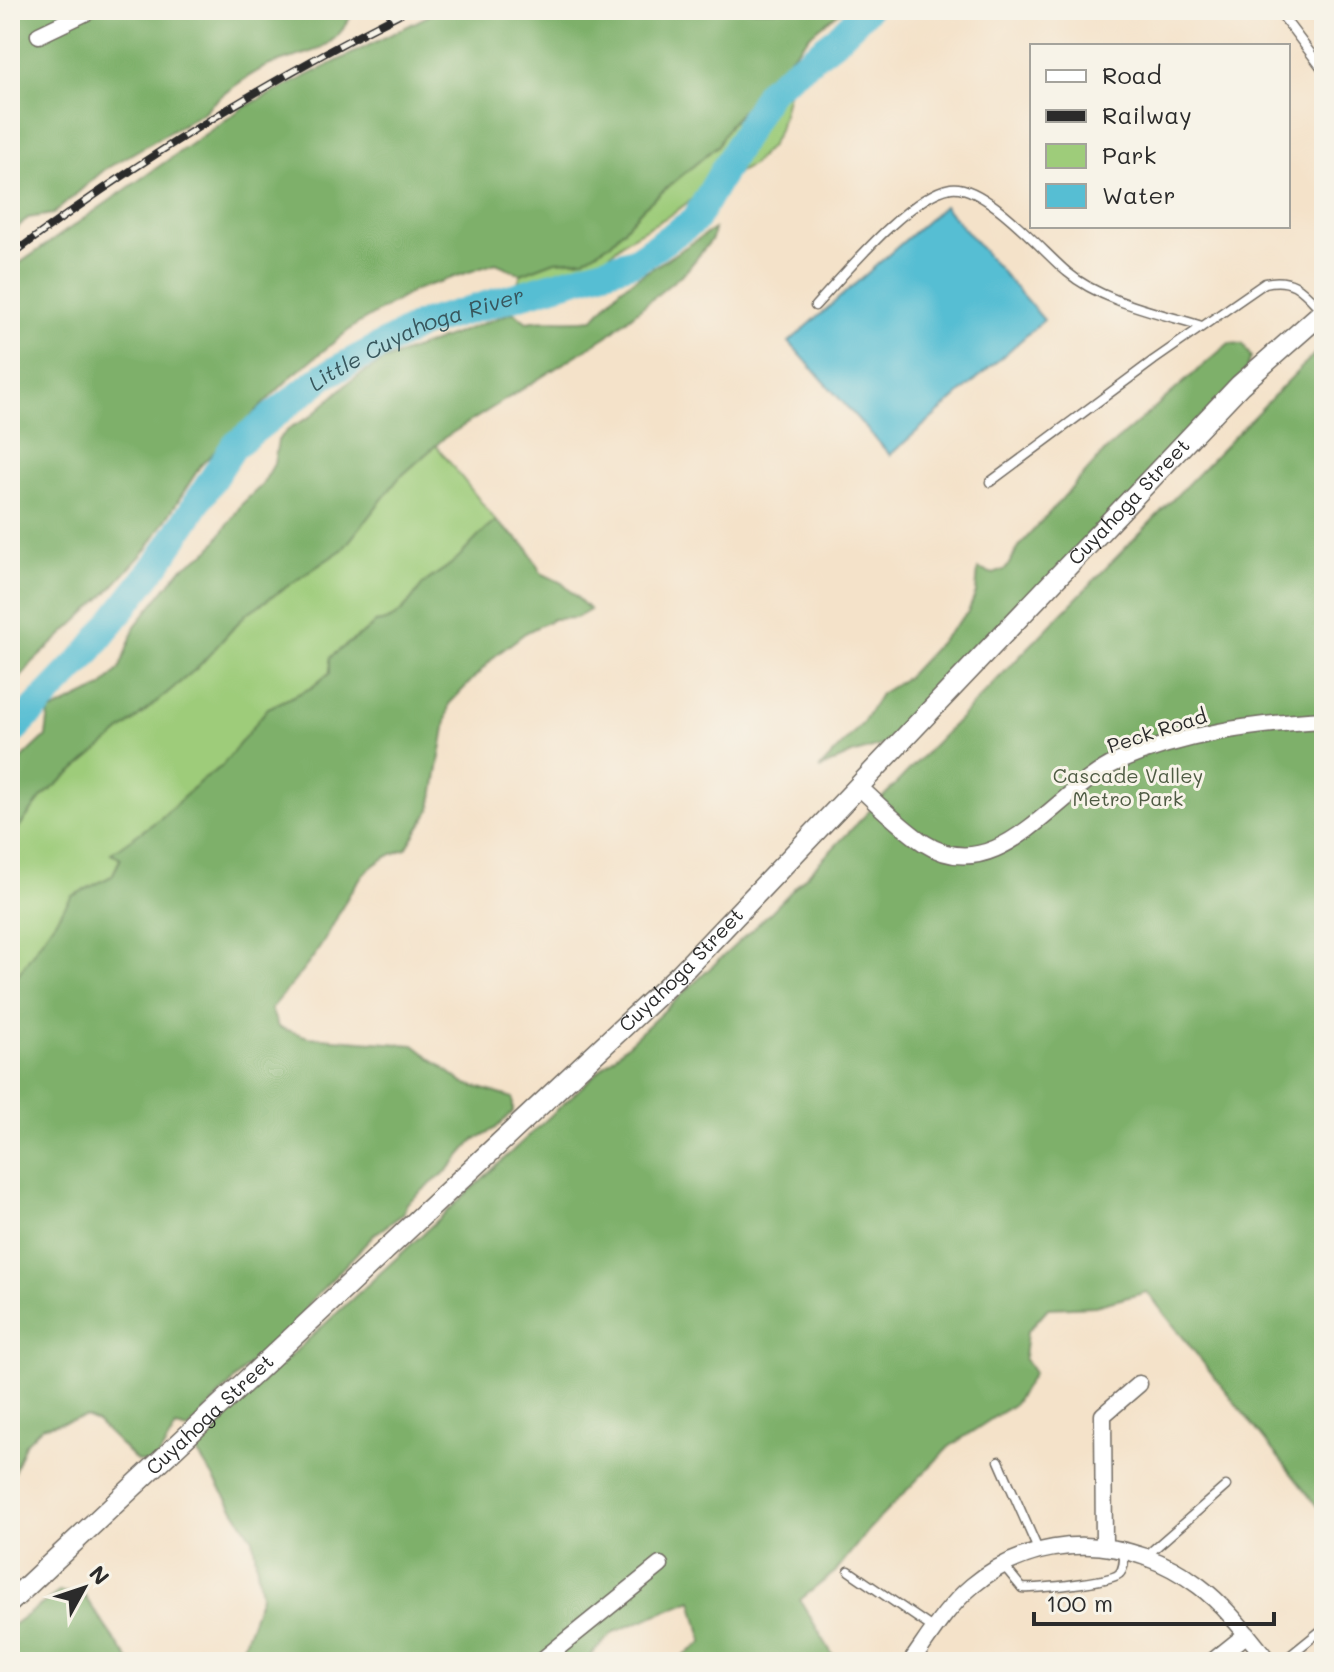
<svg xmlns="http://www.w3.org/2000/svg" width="1334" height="1672" font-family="Mali,sans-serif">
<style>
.green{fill:#9ecc7a;stroke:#647c52;stroke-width:2}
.forest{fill:#7eb06a;stroke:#546e4a;stroke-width:2}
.water{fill:#56bed3;stroke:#40747f;stroke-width:2}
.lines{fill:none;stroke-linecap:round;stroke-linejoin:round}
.river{stroke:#56bed3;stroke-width:28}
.service-casing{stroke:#716b62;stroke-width:11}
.minor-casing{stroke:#716b62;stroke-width:19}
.tertiary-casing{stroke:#716b62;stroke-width:23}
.service{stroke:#fff;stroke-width:8}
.minor{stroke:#fff;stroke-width:16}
.tertiary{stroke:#fff;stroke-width:20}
.rail-casing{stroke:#2b2b2b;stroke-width:8}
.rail{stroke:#f7f3e8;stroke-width:5;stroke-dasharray:15;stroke-linecap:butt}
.labels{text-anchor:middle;stroke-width:6;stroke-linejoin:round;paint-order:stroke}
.street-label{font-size:20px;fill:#2b2b2b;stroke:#f7f3e8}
.park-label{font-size:20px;fill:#4e5b43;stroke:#f7f3e8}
.water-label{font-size:22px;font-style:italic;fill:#38575d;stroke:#f7f3e8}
</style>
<rect width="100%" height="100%" fill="#f7f3e8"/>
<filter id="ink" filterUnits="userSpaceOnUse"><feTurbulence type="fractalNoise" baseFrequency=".0125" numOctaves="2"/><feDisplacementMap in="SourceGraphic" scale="16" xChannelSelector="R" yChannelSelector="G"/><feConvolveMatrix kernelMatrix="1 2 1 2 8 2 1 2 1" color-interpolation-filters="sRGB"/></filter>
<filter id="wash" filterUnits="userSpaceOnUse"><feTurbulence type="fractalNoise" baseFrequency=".006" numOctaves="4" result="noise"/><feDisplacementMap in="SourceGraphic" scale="32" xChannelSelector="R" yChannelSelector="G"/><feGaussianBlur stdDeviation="1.8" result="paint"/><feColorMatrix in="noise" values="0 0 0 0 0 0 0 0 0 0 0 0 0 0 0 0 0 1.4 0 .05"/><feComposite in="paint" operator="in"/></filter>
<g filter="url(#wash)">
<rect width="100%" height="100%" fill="#f4e2c9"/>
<!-- green -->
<path class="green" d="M792,55L791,81L779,130L770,147L751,166L706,188L674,213L626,240L599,264L516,288L521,274L555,261L584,259L611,243L643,208L718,145L729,125Z
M436,445L496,521C478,534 467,551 451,564C442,572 428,578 421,587C408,605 398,621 375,623C361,637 345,644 331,657L330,672L311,688L268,708L221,767L203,779L161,818L112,853L121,857L112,876L72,897L10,986V839L42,797L197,668L246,614L343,549L399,478Z"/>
<!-- forest -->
<path class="forest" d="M10,10H354C334,54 309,51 270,65C254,71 214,99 204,112L104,170L53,214L28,218L10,234Z
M440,10H843L812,33L729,125L718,145L643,208L611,243L584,259L555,261L521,274L496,263L415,290L354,326L292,376L201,465L147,549L106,594L33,662L10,691V270L244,107Z
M714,229L712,239L687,270L607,336L444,438L399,478L343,549L246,614L197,668L42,797L10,839V770L46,736L49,712L102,687L120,668L135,626L181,569L210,550L242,504L262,485L274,464L278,440L291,427L310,417L349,382L385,360L513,312L527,322C550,318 570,322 593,319L621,288Z
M1229,343L1243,344L1251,357L1240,385L903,739L852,754L819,769L862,724L880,694L907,677L968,612L976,593L978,569L994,574L1006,569L1020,545L1106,450Z
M1324,344V1515L1147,1292L1095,1306L1048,1308L1027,1332L1024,1358L1034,1373L1014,1404L949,1447L871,1527L835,1572L800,1600L837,1662H675L703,1642L692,1600L614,1632L584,1662H237L261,1596L253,1539L193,1446L771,912Z
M496,521L527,547L541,573L562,583L590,610L576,618L553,619L525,633L495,656L449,704L431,809L406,849C352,866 349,901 322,944C308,967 288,988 271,1009L278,1027L308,1037L414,1045L463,1083L513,1098V1112L496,1128L474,1140L448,1170L407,1203L403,1214L375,1234L309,1303L297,1324L245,1368L188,1430L176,1427L158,1458L149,1464L137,1461L97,1422L85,1417L42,1427L25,1444L10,1482V986L72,896L112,876L121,858L111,853L161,818L203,779L221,767L268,708L311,688L330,673V658C345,644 361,637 375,623C398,621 408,605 421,587C428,578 442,572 451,564C467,551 478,534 496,521Z
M59,1592L83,1594L130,1662H10V1627Z"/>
<!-- water -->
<path class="water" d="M944,206L1044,320L890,455L789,342Z"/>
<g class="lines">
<!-- river -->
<path class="river" id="s1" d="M10,734L86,655L160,560L234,446L324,376L422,324L635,261L695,220L770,90L837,39L866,10"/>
</g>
</g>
<g filter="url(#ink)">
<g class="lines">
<!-- service casing -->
<g class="service-casing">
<path id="service" d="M1278,10L1324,71
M815,306C844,275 909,195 951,188C984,183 1043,252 1067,272C1102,302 1160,313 1202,326
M990,482L1154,360L1265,283C1294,276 1304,292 1323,312
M999,1461L1039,1552
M1146,1556L1226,1486
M1004,1566L1022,1588C1036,1589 1110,1582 1119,1574C1125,1568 1124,1558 1124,1549
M849,1571L934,1629
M1282,1662L1324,1628"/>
</g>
<!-- minor casing -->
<g class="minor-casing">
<path id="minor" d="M39,35L91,10
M859,787C880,806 900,827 924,843C998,891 1057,789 1117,762C1182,734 1253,724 1324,720
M1104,1546L1103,1415L1139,1384
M540,1662L660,1565
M911,1662C930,1635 947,1607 972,1586C1038,1530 1132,1535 1199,1586C1226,1606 1248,1636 1269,1662
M1212,1662L1247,1634"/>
</g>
<!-- tertiary casing -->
<g class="tertiary-casing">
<g id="tertiary">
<path id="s2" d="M10,1602L681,973L1240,385L1324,311"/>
</g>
</g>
<!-- service -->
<use href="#service" class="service"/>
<!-- minor -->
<use href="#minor" class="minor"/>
<!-- tertiary -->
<use href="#tertiary" class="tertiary"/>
<!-- rail casing -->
<g class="rail-casing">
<path id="rail" d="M10,256C135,162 267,81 407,10"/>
</g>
<!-- rail -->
<use href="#rail" class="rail"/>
</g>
</g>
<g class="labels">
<!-- street labels -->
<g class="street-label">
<text dy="7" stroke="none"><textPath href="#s2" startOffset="1570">Cuyahoga Street</textPath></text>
<text transform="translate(1157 731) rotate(-18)" y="7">Peck Road</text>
<text dy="7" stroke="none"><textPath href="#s2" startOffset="922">Cuyahoga Street</textPath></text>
<text dy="7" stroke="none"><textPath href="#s2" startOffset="274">Cuyahoga Street</textPath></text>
</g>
<!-- park labels -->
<g class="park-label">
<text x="1128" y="783">Cascade Valley<tspan x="1128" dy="23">Metro Park</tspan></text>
</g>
<!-- water labels -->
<g class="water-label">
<text dy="8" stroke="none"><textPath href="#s1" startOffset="580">Little Cuyahoga River</textPath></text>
</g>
</g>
<!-- margin -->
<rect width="1334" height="1672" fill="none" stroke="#f7f3e8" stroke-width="40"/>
<!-- legend -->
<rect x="1030" y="44" width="260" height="184" fill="#f7f3e8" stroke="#a5a39c" stroke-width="2"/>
<rect x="1046" y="70" width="40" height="12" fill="#ffffff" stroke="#a5a39c" stroke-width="2"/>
<text x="1102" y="84" font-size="24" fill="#2b2b2b">Road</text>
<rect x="1046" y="110" width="40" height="12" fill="#2b2b2b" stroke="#a5a39c" stroke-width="2"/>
<text x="1102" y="124" font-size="24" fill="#2b2b2b">Railway</text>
<rect x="1046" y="144" width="40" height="24" fill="#9ecc7a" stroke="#a5a39c" stroke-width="2"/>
<text x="1102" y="164" font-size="24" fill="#2b2b2b">Park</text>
<rect x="1046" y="184" width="40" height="24" fill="#56bed3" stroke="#a5a39c" stroke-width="2"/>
<text x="1102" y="204" font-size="24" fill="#2b2b2b">Water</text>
<!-- north arrow -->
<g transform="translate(84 1588) rotate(50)" stroke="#f7f3e8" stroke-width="6" paint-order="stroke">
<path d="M0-6L14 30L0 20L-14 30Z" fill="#2b2b2b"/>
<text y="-12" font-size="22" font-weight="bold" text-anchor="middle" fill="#2b2b2b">N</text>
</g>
<!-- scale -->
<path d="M1034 1612v12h240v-12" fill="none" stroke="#2b2b2b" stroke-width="4"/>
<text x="1046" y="1612" font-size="24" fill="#2b2b2b" stroke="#f7f3e8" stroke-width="6" paint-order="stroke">100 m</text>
</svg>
